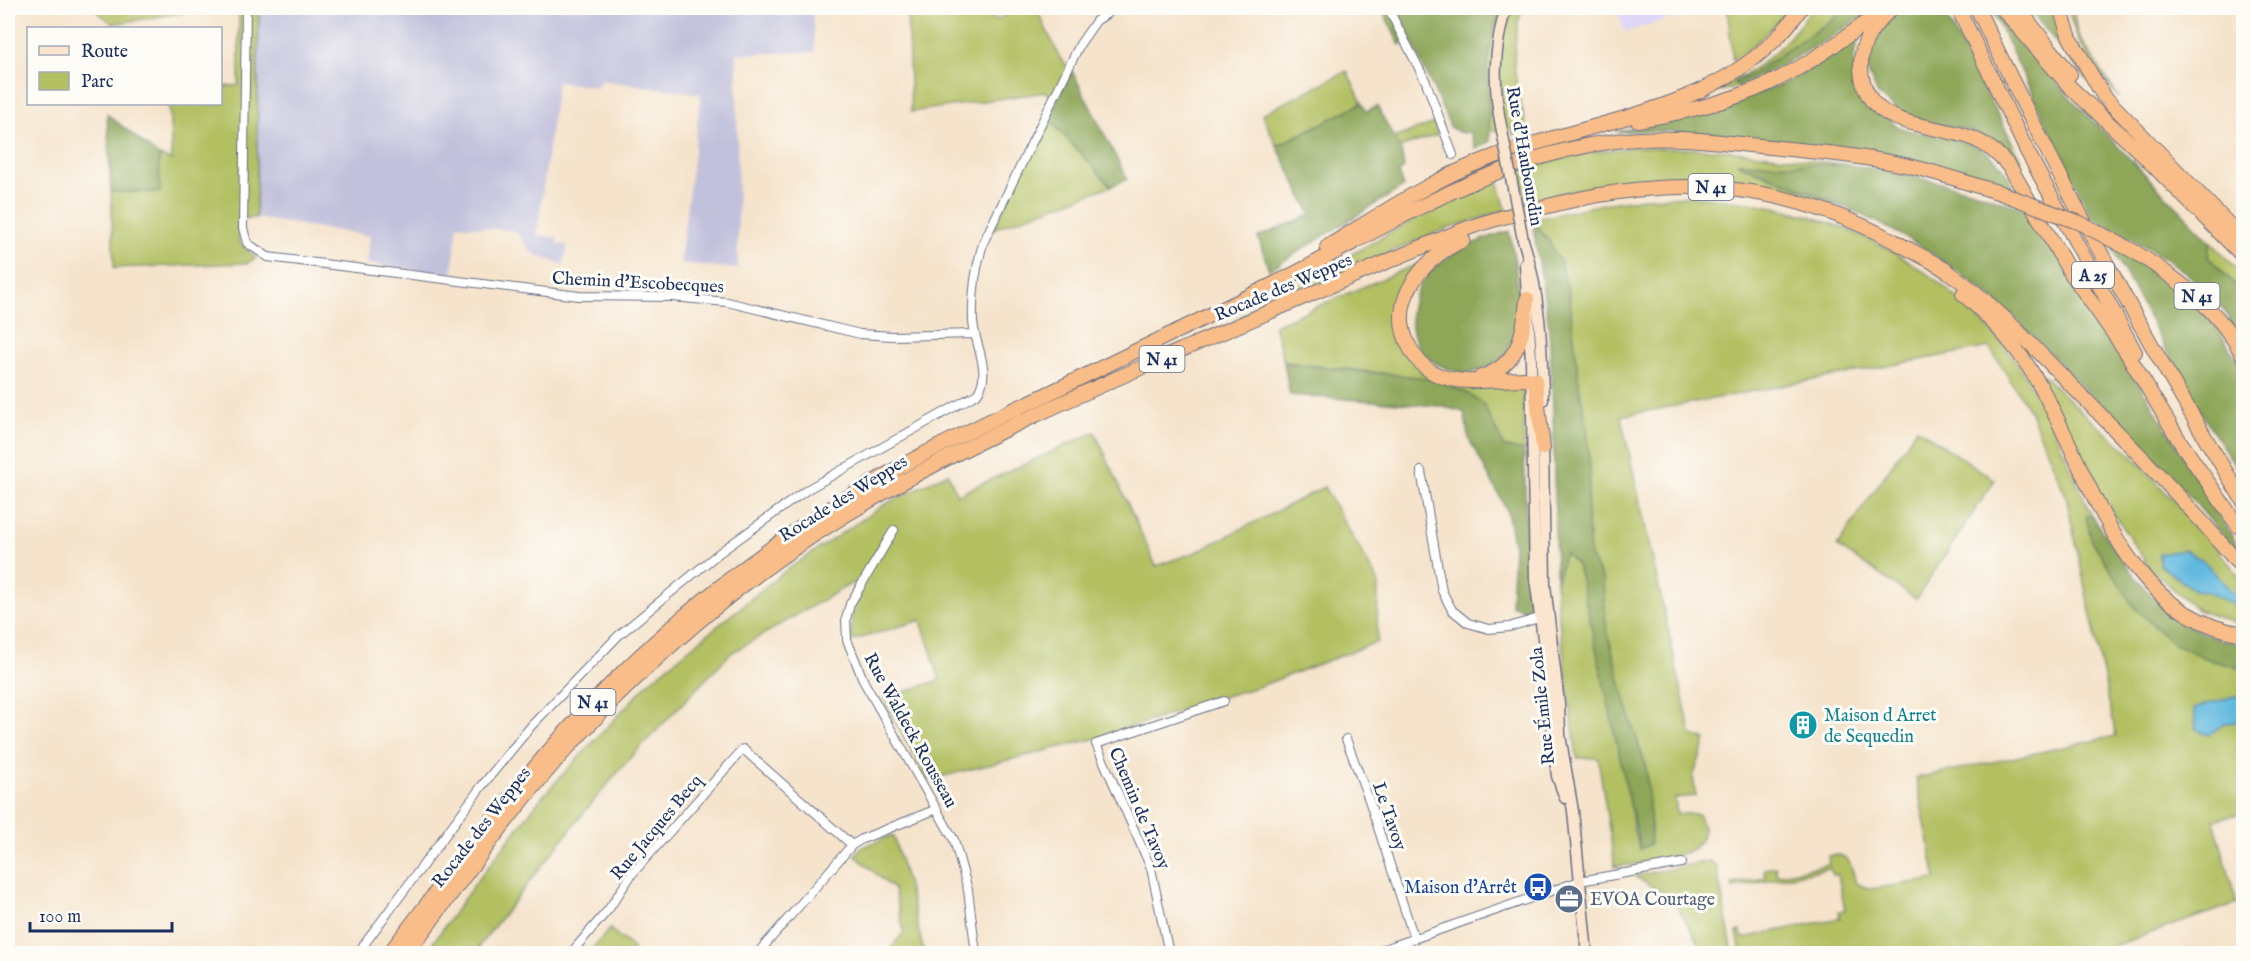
<svg xmlns="http://www.w3.org/2000/svg" width="2251" height="961" font-family="'IM FELL English',serif">
<style>
.built{fill:#ddd5f6}
.industrial{fill:#c2c1dc}
.green{fill:#b2c062;stroke:#667860;stroke-width:1.5;fill-rule:evenodd}
.forest{fill:#8da658;stroke:#546a5b;stroke-width:1.5}
.water{fill:#61b9de;stroke:#3e749e;stroke-width:1.5}
.lines{fill:none;stroke-linecap:round;stroke-linejoin:round}
.street-casing{stroke:#676e84;stroke-width:10}
.secondary-casing{stroke:#676e84;stroke-width:13}
.highway-casing{stroke:#676e84;stroke-width:16}
.street{stroke:#fff;stroke-width:8}
.secondary{stroke:#fce5cf;stroke-width:10}
.highway{stroke:#f8bd88;stroke-width:14}
.secondary-bridge-casing{stroke:#676e84;stroke-width:13;stroke-linecap:butt}
.highway-bridge-casing{stroke:#676e84;stroke-width:16;stroke-linecap:butt}
.secondary-bridge{stroke:#fce5cf;stroke-width:10}
.highway-bridge{stroke:#f8bd88;stroke-width:14}
.labels{text-anchor:middle;stroke-width:6;stroke-linejoin:round;paint-order:stroke}
.shield{fill:#fdfcf7;stroke:#5f6c8c;stroke-width:1.5}
.shield-label{font-size:16px;font-weight:bold;fill:#1b2f5e}
.street-label{font-size:18px;fill:#1b2f5e;stroke:#fdfcf7}
.culture-label{font-size:18px;fill:#0d838f;stroke:#fdfcf7;text-anchor:start}
.transit-label{font-size:18px;fill:#164399;stroke:#fdfcf7;text-anchor:end}
.service-label{font-size:18px;fill:#4e5e75;stroke:#fdfcf7;text-anchor:start}
</style>
<rect width="100%" height="100%" fill="#fdfcf7"/>
<filter id="ink" filterUnits="userSpaceOnUse"><feTurbulence type="fractalNoise" baseFrequency=".0167" numOctaves="2"/><feDisplacementMap in="SourceGraphic" scale="12" xChannelSelector="R" yChannelSelector="G"/><feConvolveMatrix kernelMatrix="1 2 1 2 8 2 1 2 1" color-interpolation-filters="sRGB"/></filter>
<filter id="wash" filterUnits="userSpaceOnUse"><feTurbulence type="fractalNoise" baseFrequency=".008" numOctaves="4" result="noise"/><feDisplacementMap in="SourceGraphic" scale="24" xChannelSelector="R" yChannelSelector="G"/><feGaussianBlur stdDeviation="1.35" result="paint"/><feColorMatrix in="noise" values="0 0 0 0 0 0 0 0 0 0 0 0 0 0 0 0 0 1.4 0 .05"/><feComposite in="paint" operator="in"/></filter>
<g filter="url(#wash)">
<rect width="100%" height="100%" fill="#f5e3cb"/>
<!-- built -->
<path class="built" d="M1616,8H1705L1625,32Z"/>
<!-- industrial -->
<path class="industrial" d="M259,8H812L815,52L737,54L738,269L680,263L701,94L599,80L598,87L557,82L537,235L558,238L557,244L568,245L563,265L532,253L515,231L458,225L452,274L367,264L370,236L256,218Z"/>
<!-- green -->
<path class="green" d="M93,8H211L113,24Z
M239,8H259L256,218H238L239,242L256,258L247,263L114,268L111,192H160L159,156L172,160L169,104H220L221,87L239,85Z
M907,8H992L995,20L1020,8H1036L1060,58L1072,71L1058,98L1045,92L911,112Z
M1500,8H1522C1508,56 1515,83 1527,130L1513,135L1511,128L1490,131L1487,67L1493,33Z
M1727,8H1789C1772,29 1755,46 1733,61Z
M1812,8H1849L1754,73L1734,83L1739,86L1717,92C1726,83 1737,79 1749,72C1774,56 1796,33 1812,8Z
M2068,8H2073L2077,33L2119,98C2094,67 2077,47 2068,8Z
M1347,71L1362,103L1277,146L1262,114Z
M1048,118L1111,186L993,229Z
M1434,123L1437,135L1399,148L1394,138Z
M1636,147L1728,150L1849,165L1739,164L1849,209C1737,169 1640,170 1526,203L1519,170C1558,158 1595,150 1636,147Z
M1497,177L1506,210L1437,232L1235,320L1439,205Z
M1691,196C1797,202 1893,235 1970,310C1985,325 2001,339 2013,357C2047,406 2068,462 2092,516H2087L2092,539L2210,660L2243,669V813L2214,820L2237,903L2093,953H1741L1737,932L1740,931L1743,938L1840,918L1839,911L1845,910L1838,875H1832L1830,868L1733,888L1732,884L1765,878L1764,869L1775,867L1777,875L1829,864L1828,856C1849,850 1852,867 1856,883L1870,889L1936,879L1916,778L2116,736L2066,496L2030,411L1989,347L1621,416L1691,734L1706,740L1693,777L1696,796L1675,798L1677,814H1698C1701,822 1705,829 1702,837C1696,860 1636,863 1615,867L1598,758H1577L1557,605L1556,582L1564,552L1577,565L1583,588L1630,803L1634,831L1640,849L1650,844L1651,828L1646,768L1628,711L1606,627L1603,581L1590,556L1587,509L1590,471L1587,425L1580,392L1569,293L1548,240L1532,220L1602,204L1644,198Z
M2210,241L2243,275V293L2208,257Z
M1419,263C1383,312 1397,323 1421,372L1523,384L1524,451L1504,447L1496,431L1434,379L1284,362L1274,325Z
M2034,366L2085,415L2130,453L2213,544L2243,581V626L2198,610L2150,569L2089,475ZM2159,554L2235,605L2205,591L2194,590L2160,565Z
M1917,428L1995,480L1916,599L1837,546Z
M1095,432L1156,566L1196,552L1324,487L1378,581L1377,642L1255,688L1235,693L1101,737L928,780L883,699L940,680L921,620L851,641C851,622 852,608 860,590L852,583L731,653L629,759L581,816L479,946L482,953L425,954L471,889L542,797L649,682L785,571L884,505L948,473L957,495Z
M893,835L909,890L924,953H887L904,932L894,890L855,855L861,848Z
M1709,861L1716,865L1733,953H1705L1672,898L1634,876Z
M610,929L634,949L630,953H588Z"/>
<!-- forest -->
<path class="forest" d="M1381,8H1501L1493,33L1487,67L1490,141L1476,149L1470,132L1461,133L1451,128L1411,40L1400,45Z
M1849,8H1874C1831,40 1787,63 1739,86L1734,83L1754,73Z
M1899,8H1942L2022,161L2013,159L1998,144L1971,131L1921,121L1896,108L1878,95L1868,72L1869,48L1879,31Z
M1991,8L2063,90L2210,241L2208,257L2243,293V341L2224,310L2207,291L2185,272L2154,251L2092,218Z
M2028,8H2056L2068,49L2088,81Z
M1861,34C1857,44 1851,59 1855,70C1857,76 1888,119 1893,123C1900,129 1915,132 1924,133C1963,140 1998,146 2013,188L1896,156L1863,151L1734,136L1666,131L1615,132L1700,114L1783,84L1821,63Z
M1072,71L1127,179L1111,186L1048,118Z
M1362,103L1366,112L1377,106L1401,151L1404,167L1399,173L1403,187L1269,270L1258,237L1311,215L1277,146Z
M107,114L159,156L160,192H111Z
M1737,163L1849,165L1895,172L1970,190L2028,210L2119,351L2243,554V560L2188,494L2013,316C1971,279 1927,247 1877,222C1832,199 1783,182 1737,163Z
M1532,220L1548,240L1560,261L1569,293L1580,392L1587,425L1590,471L1587,509L1590,556L1603,581L1606,627L1628,711L1646,768L1651,828L1650,844L1640,849L1583,588L1577,565L1565,553L1556,582L1553,408L1549,327Z
M1509,231C1517,268 1527,322 1504,356C1501,361 1494,363 1489,366C1480,371 1469,375 1458,372C1444,368 1429,362 1420,349C1413,339 1411,325 1411,314C1415,266 1467,243 1509,231Z
M2111,247L2148,265L2192,299L2216,326L2238,361L2244,377L2243,479L2188,391Z
M1284,363L1434,379L1467,393L1484,405L1504,447L1524,451L1529,612L1511,605L1514,548L1507,510L1469,439L1464,412L1440,406L1290,395Z
M2086,516H2092C2123,563 2153,611 2207,635C2218,640 2232,642 2243,645V669L2210,660L2172,643L2134,607L2091,539Z"/>
<!-- water -->
<path class="water" d="M2184,550L2203,560L2242,603L2235,605L2205,591L2194,590L2160,565L2159,554Z
M2243,695V720L2224,724L2208,735L2196,729L2194,708L2232,697Z"/>
</g>
<g filter="url(#ink)">
<g class="lines">
<!-- street casing -->
<g class="street-casing">
<path id="street" d="M246,8L243,228L247,243L268,257L579,296L672,297L727,302L860,334L892,336L974,334
M1388,8L1426,82L1453,155
M1421,471L1442,591L1452,610L1468,623L1489,629L1509,627L1542,617
M894,530L850,604L846,619L847,640L864,682L954,840L968,890L976,954
M1346,739L1369,800L1414,938
M357,954L481,787L532,725L619,635L719,553L808,489L977,394C993,372 974,344 973,321C972,293 975,268 984,241L1080,44L1096,21L1115,8
M570,954L608,910L632,874L743,749L852,845
M757,954L852,845L862,839L937,809
M1169,954L1151,868L1096,744L1224,701
M1370,954L1580,881L1682,863"/>
</g>
<!-- secondary casing -->
<g class="secondary-casing">
<path id="secondary" d="M1502,131C1493,88 1493,50 1506,8
M1523,240C1540,291 1542,346 1543,400
M1525,264L1531,360L1535,578L1551,699L1553,745L1557,776L1565,798
M1543,442L1545,585L1559,704L1560,735L1573,811L1587,954"/>
</g>
<!-- highway casing -->
<g class="highway-casing">
<path id="highway" d="M1892,8C1874,24 1860,42 1861,67C1863,130 1930,122 1972,138C1989,145 2000,155 2011,169L2068,269L2125,350L2179,440L2238,526
M1958,8L2027,151L2135,352
M1977,8C2057,177 2146,342 2244,502
M2002,8L2070,87L2144,156L2244,257
M2018,8L2070,74
M2060,8L2070,38L2103,95L2244,240
M1638,120C1695,111 1750,97 1800,67C1828,51 1854,31 1880,12
M1463,240C1423,258 1386,301 1409,346C1415,359 1425,369 1438,375C1464,386 1499,379 1526,379L1535,380L1543,448
M1327,247C1379,215 1431,180 1487,159C1595,118 1732,112 1801,8
M2135,252C2179,280 2219,309 2244,357
M1963,294C1993,320 2020,350 2039,384C2091,474 2122,617 2244,634
M1481,377C1519,365 1524,334 1527,299
M389,954C472,845 552,735 654,643C724,579 802,523 884,476C936,446 991,420 1045,395C1120,359 1194,323 1268,287C1383,231 1486,157 1616,141C1664,135 1712,141 1759,146C1809,151 1860,155 1909,166C1940,173 1970,184 2001,193
M406,954C457,887 505,818 560,756C607,704 658,655 712,610C842,501 993,433 1147,365C1253,319 1360,272 1468,228C1493,219 1518,213 1544,207C1671,174 1776,179 1894,241C1913,252 1933,261 1950,273C1998,307 2038,352 2079,393C2136,451 2192,508 2244,570"/>
</g>
<!-- street -->
<use href="#street" class="street"/>
<!-- secondary -->
<use href="#secondary" class="secondary"/>
<!-- highway -->
<use href="#highway" class="highway"/>
<!-- secondary-bridge casing -->
<g class="secondary-bridge-casing">
<path id="secondary-bridge" d="M1502,131L1523,240"/>
</g>
<!-- highway-bridge casing -->
<g class="highway-bridge-casing">
<path id="highway-bridge" d="M2001,193L2080,223L2135,252"/>
</g>
<!-- secondary-bridge -->
<use href="#secondary-bridge" class="secondary-bridge"/>
<!-- highway-bridge -->
<use href="#highway-bridge" class="highway-bridge"/>
</g>
</g>
<!-- icons -->
<defs>
<g id="building-disc" transform="scale(1.5)"><circle r="9.5" fill="#0f9aa8" stroke="#fdfcf7"/><path d="M-4-6H4V6H1V3H-1V6H-4ZM-2.5-4.3h1.7v1.8h-1.7ZM.8-4.3h1.7v1.8H.8ZM-2.5-1h1.7V.8h-1.7ZM.8-1h1.7V.8H.8Z" fill="#fff"/></g>
<g id="bus-disc" transform="scale(1.5)"><circle r="9.5" fill="#1a4fb4" stroke="#fdfcf7"/><path d="M-5-6H5V4H4V6H2V4H-2V6H-4V4H-5ZM-3.5-4V0h7V-4ZM-3.5 1.2v1.5H-2V1.2ZM2 1.2v1.5H3.5V1.2Z" fill="#fff"/></g>
<g id="office-disc" transform="scale(1.5)"><circle r="9.5" fill="#5c6f8a" stroke="#fdfcf7"/><path d="M-6-3h4V-5.5h4V-3h4V5H-6ZM-1-4.5V-3h2v-1.5ZM-6 0V1H6V0Z" fill="#fff"/></g>
</defs>
<g fill-rule="evenodd">
<use href="#building-disc" x="1803" y="725"/>
<use href="#bus-disc" x="1538" y="887"/>
<use href="#office-disc" x="1569" y="899"/>
</g>
<g class="labels">
<!-- shield labels -->
<g class="shield">
<rect x="1688.5" y="174" width="45" height="26" rx="4.5"/>
<rect x="2072" y="262" width="42" height="26" rx="4.5"/>
<rect x="2174.5" y="283" width="45" height="26" rx="4.5"/>
<rect x="1139.5" y="346" width="45" height="26" rx="4.5"/>
<rect x="570.5" y="689" width="45" height="26" rx="4.5"/>
</g>
<g class="shield-label">
<text x="1711" y="193">N 41</text>
<text x="2093" y="281">A 25</text>
<text x="2197" y="302">N 41</text>
<text x="1162" y="365">N 41</text>
<text x="593" y="708">N 41</text>
</g>
<!-- street labels -->
<g class="street-label">
<text transform="translate(1525 156) rotate(80)" y="6">Rue d'Haubourdin</text>
<text transform="translate(638 282) rotate(3)" y="6">Chemin d'Escobecques</text>
<text transform="translate(1283 287) rotate(-23)" y="6">Rocade des Weppes</text>
<text transform="translate(843 498) rotate(-32)" y="6">Rocade des Weppes</text>
<text transform="translate(1542 706) rotate(-96)" y="6">Rue Émile Zola</text>
<text transform="translate(911 730) rotate(61)" y="6">Rue Waldeck Rousseau</text>
<text transform="translate(1140 808) rotate(67)" y="6">Chemin de Tavoy</text>
<text transform="translate(1390 816) rotate(71)" y="6">Le Tavoy</text>
<text transform="translate(481 827) rotate(-52)" y="6">Rocade des Weppes</text>
<text transform="translate(656 827) rotate(-50)" y="6">Rue Jacques Becq</text>
</g>
<!-- culture labels -->
<g class="culture-label">
<text x="1824" y="721">Maison d Arret<tspan x="1824" dy="21">de Sequedin</tspan></text>
</g>
<!-- transit labels -->
<g class="transit-label">
<text x="1517" y="893">Maison d'Arrêt</text>
</g>
<!-- service labels -->
<g class="service-label">
<text x="1590" y="905">EVOA Courtage</text>
</g>
</g>
<!-- margin -->
<rect width="2251" height="961" fill="none" stroke="#fdfcf7" stroke-width="30"/>
<!-- legend -->
<rect x="27" y="27" width="195" height="78" fill="#fdfcf7" stroke="#a3aaba" stroke-width="1.5"/>
<rect x="39" y="46" width="30" height="9" fill="#fce5cf" stroke="#a3aaba" stroke-width="1.5"/>
<text x="81" y="57" font-size="18" fill="#1b2f5e">Route</text>
<rect x="39" y="72" width="30" height="18" fill="#b2c062" stroke="#a3aaba" stroke-width="1.5"/>
<text x="81" y="87" font-size="18" fill="#1b2f5e">Parc</text>
<!-- scale -->
<path d="M30 922v9h142v-9" fill="none" stroke="#1b2f5e" stroke-width="3"/>
<text x="39" y="922" font-size="18" fill="#1b2f5e" stroke="#fdfcf7" stroke-width="4.5" paint-order="stroke">100 m</text>
</svg>
